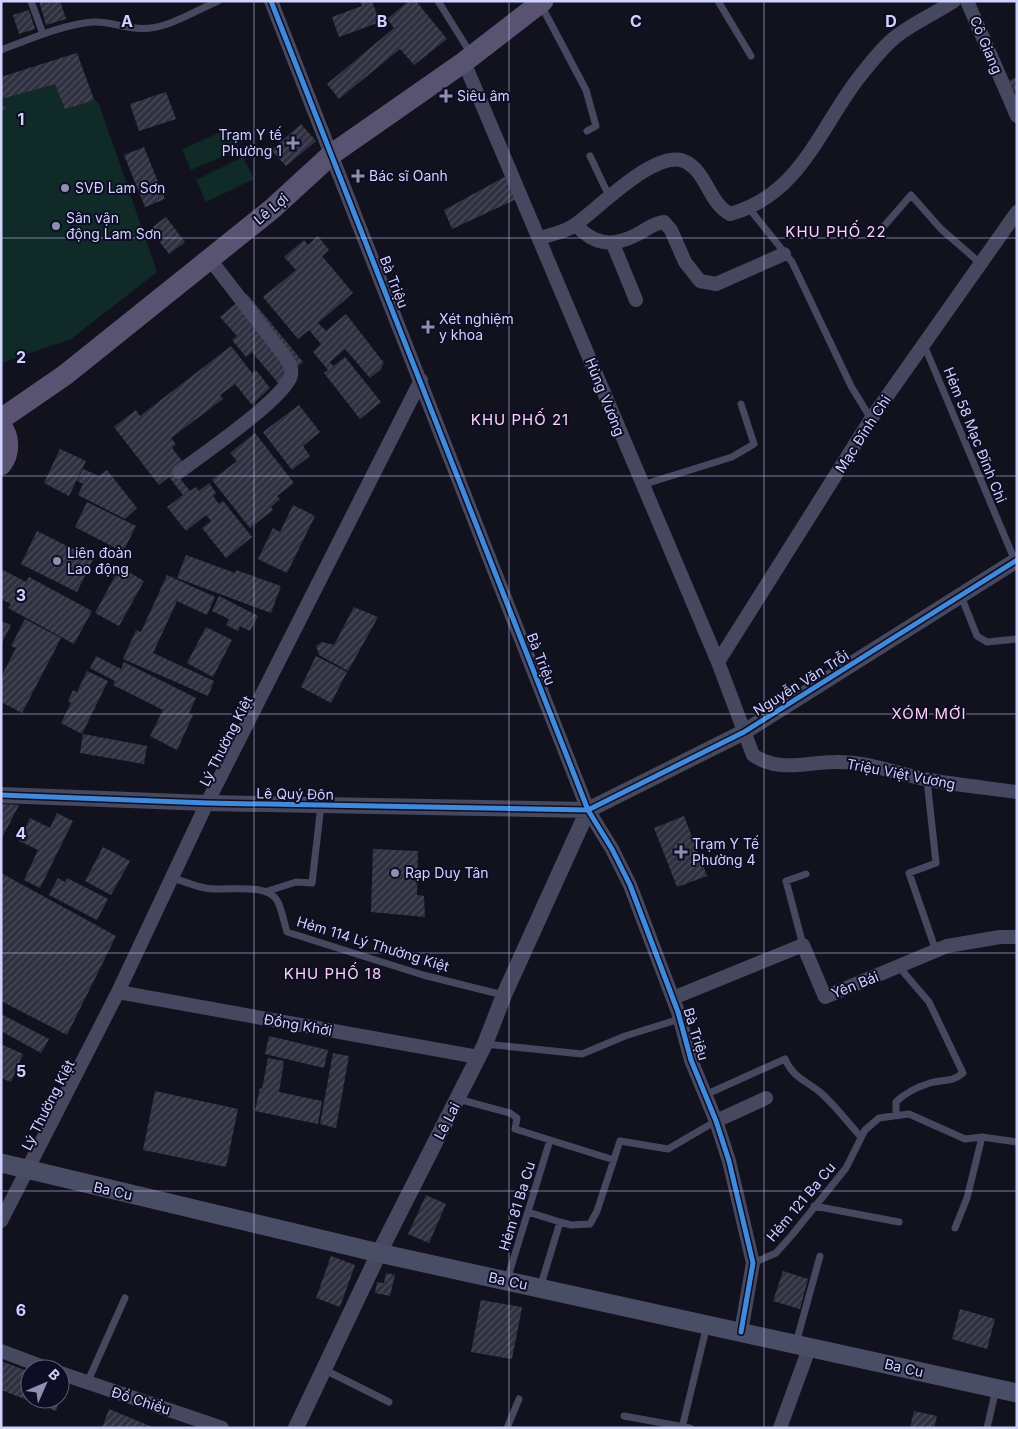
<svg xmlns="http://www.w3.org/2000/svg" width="1018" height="1429" font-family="Inter,sans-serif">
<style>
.grass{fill:#0f2a27}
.building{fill:url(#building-hatch)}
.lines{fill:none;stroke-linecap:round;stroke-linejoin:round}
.service{stroke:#464860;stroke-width:7}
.minor{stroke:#464860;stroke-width:14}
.tertiary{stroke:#464860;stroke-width:16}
.secondary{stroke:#494d66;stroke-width:19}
.primary{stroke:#595372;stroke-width:21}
.cycleway-casing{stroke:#0d0d24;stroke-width:8}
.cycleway{stroke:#408adc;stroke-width:5}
.grid{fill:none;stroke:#d0d2ff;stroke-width:1;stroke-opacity:0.55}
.poi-dot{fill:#8e8fb1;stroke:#0d0d24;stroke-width:2}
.labels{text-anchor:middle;stroke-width:4;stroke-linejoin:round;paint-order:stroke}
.street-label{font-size:14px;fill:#d0d2ff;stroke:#0d0d24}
.poi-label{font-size:14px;fill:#d0d2ff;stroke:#0d0d24;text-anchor:start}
.neighbourhood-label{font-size:15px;letter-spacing:1px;fill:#ffd2f5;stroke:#0d0d24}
.grid-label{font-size:16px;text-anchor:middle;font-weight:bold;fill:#d0d2ff;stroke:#0d0d24;stroke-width:4;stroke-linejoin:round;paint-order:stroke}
</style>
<defs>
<pattern id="building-hatch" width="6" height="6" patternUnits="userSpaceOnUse" patternTransform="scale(1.25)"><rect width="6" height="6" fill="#303041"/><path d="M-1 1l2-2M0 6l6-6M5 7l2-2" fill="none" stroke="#4d4d5e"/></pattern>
</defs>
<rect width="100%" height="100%" fill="#12121f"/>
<!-- grass -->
<path class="grass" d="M77,53L94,99L99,104L157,272L71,339L1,363V77Z
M230,128L240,149L191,170L182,149Z
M243,157L254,179L206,202L196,180Z"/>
<!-- building -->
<path class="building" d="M39,1H60L66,19L46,25Z
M360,1H372L380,22L339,37L332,17L362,6Z
M409,1H416L447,39L414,65L400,49L339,99L327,84L394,28L387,19Z
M29,10L35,29L19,34L13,15Z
M77,53L94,100L65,109L55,84L1,99L5,109L1,110V77Z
M1017,77V95L1009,81Z
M166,92L176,119L139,131L130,104Z
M301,124L316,141L286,166L271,150Z
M144,147L165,199L145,207L124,155Z
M510,174L521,197L452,229L444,210Z
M166,217L185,242L169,254L150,229Z
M318,236L329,250L322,256L353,293L318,323L326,331L346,314L384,363L380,370L370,378L345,349L330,362L333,366L345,357L381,402L360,419L324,373L328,370L313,352L321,344L309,330L298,339L263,297L296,270L284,257L304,240L308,245Z
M247,294L303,362L278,383L252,352L246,357L232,340L237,336L220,317Z
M231,346L252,373L256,370L270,388L252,405L235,384L220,395L223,399L171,438L176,444L172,448L185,465L175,472L190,491L196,487L199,491L209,483L216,493L213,496L219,504L223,501L252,537L226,558L202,528L211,521L206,515L186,531L167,507L183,495L169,477L159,485L114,427L136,410L140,416Z
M299,405L320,432L303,446L310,456L292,470L263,432Z
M255,433L294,483L277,496L280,499L271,507L273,510L250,528L212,480L237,461L230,453Z
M60,449L86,461L69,496L44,483Z
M83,469L99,476L107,470L137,508L125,519L78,495L83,484L77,481Z
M87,502L136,526L123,552L75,527Z
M293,505L315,516L287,573L258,559L273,528L280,532Z
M37,531L93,559L77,592L21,564Z
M186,555L235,573L236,570L281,586L271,613L177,578Z
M120,567L144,581L119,626L95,613Z
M1,569L26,582L29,577L92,611L74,644L8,608L11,604L1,599Z
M167,575L215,597L207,615L177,601L153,653L214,681L208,696L123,659L136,630L141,632Z
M219,596L258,616L250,631L240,626L238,631L226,625L229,619L212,611Z
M354,607L378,617L348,671L319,655L316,646L322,642L334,645Z
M25,619L61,638L22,713L1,702V677L16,648L11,646Z
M1,621L11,625L1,645Z
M206,627L232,640L213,677L187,663Z
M96,656L121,669L124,662L196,698L189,713L193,715L177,750L150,736L163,710L113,685L115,681L90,668Z
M316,656L347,672L331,703L301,687Z
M87,671L108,681L82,734L61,723L71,703L68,701L73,690L77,692Z
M83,734L147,746L144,764L80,753Z
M1,804L19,805L1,840Z
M57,813L73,821L40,888L24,880L38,850L19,841L30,818L50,828Z
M684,816L707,876L677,887L654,828Z
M103,847L130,861L111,895L85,881Z
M373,849L418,851L417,895L424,896L425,917L371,912Z
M1,873L116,936L67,1035L1,1001Z
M58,878L65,882L67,878L108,899L97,920L49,895Z
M1,1014L49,1039L41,1053L1,1031Z
M269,1036L328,1050L324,1068L265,1054Z
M1,1044L23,1054L11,1082L1,1078Z
M333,1053L349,1056L336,1128L320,1124Z
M268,1058L284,1061L279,1092L274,1091L322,1101L318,1124L255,1111L260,1088L262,1089Z
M155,1091L238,1109L226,1167L143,1150Z
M426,1195L446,1204L429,1243L408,1234Z
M331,1256L355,1265L340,1307L316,1298Z
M783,1271L808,1279L800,1309L773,1301Z
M386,1273L395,1275L390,1296L375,1293L377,1282L384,1283Z
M481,1300L522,1307L512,1359L471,1352Z
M960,1309L995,1319L987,1349L952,1339Z
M1,1361L30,1372V1399H60L56,1411L1,1390Z
M109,1409L155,1428H102Z
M914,1411L937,1416L934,1428H910Z"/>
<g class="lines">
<!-- service -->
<path class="service" d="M31,1L43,34
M438,1L471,54
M718,1L751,56
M541,5L586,90L596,126L587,131
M1,50C31,39 61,25 93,22C108,21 121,27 135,28C163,32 193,12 218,1
M590,156L609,196
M748,207L792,262L851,386L871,419
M885,225L911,195L941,229L980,263
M924,345C955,417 984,489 1015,561
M642,485L732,457L754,444L741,404
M961,596L977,636L987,642L1017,639
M927,780L936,863L909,873L936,951
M171,877C182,881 194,886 205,888C225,892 268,881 278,902C282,911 284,922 287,932L423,975L503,995
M268,891L296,882L312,883L321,805
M803,945L786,881L806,874
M485,1044L582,1054L625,1036L680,1019
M705,1095L785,1059C794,1079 806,1080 821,1093C836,1106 847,1122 861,1137
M458,1099L510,1113L517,1118L515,1129L614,1160
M896,1115V1102C905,1093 917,1087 930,1083C943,1079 951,1083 963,1073L929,1002L899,967
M814,1206L899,1222
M528,1212L560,1222
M955,1228L967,1198L982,1137
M753,1263L776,1253L792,1235L846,1168L865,1130L879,1118L909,1114L965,1139L982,1137L1017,1142
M507,1280L550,1140
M540,1288L560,1222L571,1225L590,1224L597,1211L620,1141L668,1149L716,1121
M796,1343L820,1256
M325,1370L389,1402
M87,1383L125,1298
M624,1416L690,1428
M507,1428L519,1399
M682,1428L707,1325
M987,1428L996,1389"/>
<!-- minor -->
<path class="minor" d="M271,1L588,810L612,849L630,885L678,1012L691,1060L716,1121L729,1161L753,1263L741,1332
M967,1L1017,116
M464,62L718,662L753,755C779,773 806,762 835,762C868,761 897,774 929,780C958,785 988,788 1017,792
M576,225C594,245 612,247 636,235C646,230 653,223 664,222L671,230L685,262L700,281L716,284L784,254
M540,238C553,234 566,232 576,224C598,209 658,146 686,162C707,173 709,203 730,214C799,195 818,132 857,80C869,65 883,46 898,35C915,22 936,13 954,1
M613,244L636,300
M179,472C203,454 279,402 290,378C294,369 288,361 283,354L209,258
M718,662L871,419L1017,212
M118,992L478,1057
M673,998L803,945L825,997L947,946L1000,937H1017
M716,1121L766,1098
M1,1221L118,992L207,803L421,380
M1,1351L49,1369
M60,1373L222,1428
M780,1428L810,1346"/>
<!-- tertiary -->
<path class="tertiary" d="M1,795L207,803L588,810L744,732L1017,560
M296,1428L379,1253L485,1044L504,995L588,810"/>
<!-- secondary -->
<path class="secondary" d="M1,1163L379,1253L1017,1393"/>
<!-- primary -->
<path class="primary" d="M1,419L65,375L272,209L332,154L464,62L543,1
M1,426C10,437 10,453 1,465"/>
<!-- cycleway casing -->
<g class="cycleway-casing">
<path id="cycleway" d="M271,1L588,810L612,849L630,885L678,1012L691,1060L716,1121L729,1161L753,1263L741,1332
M1,795L207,803L588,810L744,732L1017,560"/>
</g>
<!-- cycleway -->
<use href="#cycleway" class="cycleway"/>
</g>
<!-- grid -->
<path class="grid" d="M254,1V1428M509,1V1428M764,1V1428M1,238H1017M1,476H1017M1,714H1017M1,953H1017M1,1191H1017"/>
<!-- markers -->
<g class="poi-dot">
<path d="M443.5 88.5h5v5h5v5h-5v5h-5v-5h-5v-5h5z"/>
<path d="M290.5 135.5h5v5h5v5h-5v5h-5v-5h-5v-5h5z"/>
<path d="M355.5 168.5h5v5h5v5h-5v5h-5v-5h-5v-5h5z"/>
<circle cx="65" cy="188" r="5"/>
<circle cx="56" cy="226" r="5"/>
<path d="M425.5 319.5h5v5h5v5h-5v5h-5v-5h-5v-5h5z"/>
<circle cx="57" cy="561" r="5"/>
<path d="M678.5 844.5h5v5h5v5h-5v5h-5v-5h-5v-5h5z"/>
<circle cx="395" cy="873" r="5"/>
</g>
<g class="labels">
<!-- street labels -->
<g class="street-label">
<text transform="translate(986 45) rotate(67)" y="5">Cô Giang</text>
<text transform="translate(271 209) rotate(-40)" y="5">Lê Lợi</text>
<text transform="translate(394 282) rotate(69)" y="5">Bà Triệu</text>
<text transform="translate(605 397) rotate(68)" y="5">Hùng Vương</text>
<text transform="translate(863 434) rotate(-57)" y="5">Mạc Đĩnh Chi</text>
<text transform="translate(975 435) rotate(68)" y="5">Hẻm 58 Mạc Đĩnh Chi</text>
<text transform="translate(541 659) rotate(69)" y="5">Bà Triệu</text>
<text transform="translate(801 683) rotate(-32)" y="5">Nguyễn Văn Trỗi</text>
<text transform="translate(226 741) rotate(-63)" y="5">Lý Thường Kiệt</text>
<text transform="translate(901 774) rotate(11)" y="5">Triệu Việt Vương</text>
<text transform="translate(295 794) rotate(1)" y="5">Lê Quý Đôn</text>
<text transform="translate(373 944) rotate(17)" y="5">Hẻm 114 Lý Thường Kiệt</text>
<text transform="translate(855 985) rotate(-22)" y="5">Yên Bái</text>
<text transform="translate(298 1025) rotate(10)" y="5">Đồng Khởi</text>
<text transform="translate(696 1034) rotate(73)" y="5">Bà Triệu</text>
<text transform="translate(48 1105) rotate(-63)" y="5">Lý Thường Kiệt</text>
<text transform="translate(447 1121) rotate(-63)" y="5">Lê Lai</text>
<text transform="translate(113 1191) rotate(13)" y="5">Ba Cu</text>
<text transform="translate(801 1202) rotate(-50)" y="5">Hẻm 121 Ba Cu</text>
<text transform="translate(517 1206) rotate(-73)" y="5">Hẻm 81 Ba Cu</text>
<text transform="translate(508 1281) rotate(12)" y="5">Ba Cu</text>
<text transform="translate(904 1368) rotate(13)" y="5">Ba Cu</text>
<text transform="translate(141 1401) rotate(18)" y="5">Đồ Chiểu</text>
</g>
<!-- poi labels -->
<g class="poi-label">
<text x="457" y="101">Siêu âm</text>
<text x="282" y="140" text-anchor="end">Trạm Y tế<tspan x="282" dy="16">Phường 1</tspan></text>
<text x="369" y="181">Bác sĩ Oanh</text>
<text x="75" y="193">SVĐ Lam Sơn</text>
<text x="66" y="223">Sân vận<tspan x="66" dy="16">động Lam Sơn</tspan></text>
<text x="439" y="324">Xét nghiệm<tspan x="439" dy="16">y khoa</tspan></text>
<text x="67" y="558">Liên đoàn<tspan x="67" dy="16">Lao động</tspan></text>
<text x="692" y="849">Trạm Y Tế<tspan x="692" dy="16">Phường 4</tspan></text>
<text x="405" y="878">Rạp Duy Tân</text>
</g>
<!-- neighbourhood labels -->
<g class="neighbourhood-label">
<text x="836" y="237">KHU PHỐ 22</text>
<text x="520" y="425">KHU PHỐ 21</text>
<text x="929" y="719">XÓM MỚI</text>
<text x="333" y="979">KHU PHỐ 18</text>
</g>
</g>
<g class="grid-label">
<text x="127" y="27">A</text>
<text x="382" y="27">B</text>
<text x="636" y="27">C</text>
<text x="891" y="27">D</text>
<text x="21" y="125">1</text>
<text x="21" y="363">2</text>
<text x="21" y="601">3</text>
<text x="21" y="839">4</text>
<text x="21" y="1077">5</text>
<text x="21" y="1316">6</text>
</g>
<!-- border -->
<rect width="1018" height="1429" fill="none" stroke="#d0d2ff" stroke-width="5"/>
<!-- north arrow -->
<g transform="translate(45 1384) rotate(45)"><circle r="24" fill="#0d0d24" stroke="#5b5c7c"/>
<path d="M0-4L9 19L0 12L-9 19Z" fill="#8e8fb1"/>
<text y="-8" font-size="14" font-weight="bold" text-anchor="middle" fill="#d0d2ff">B</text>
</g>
</svg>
